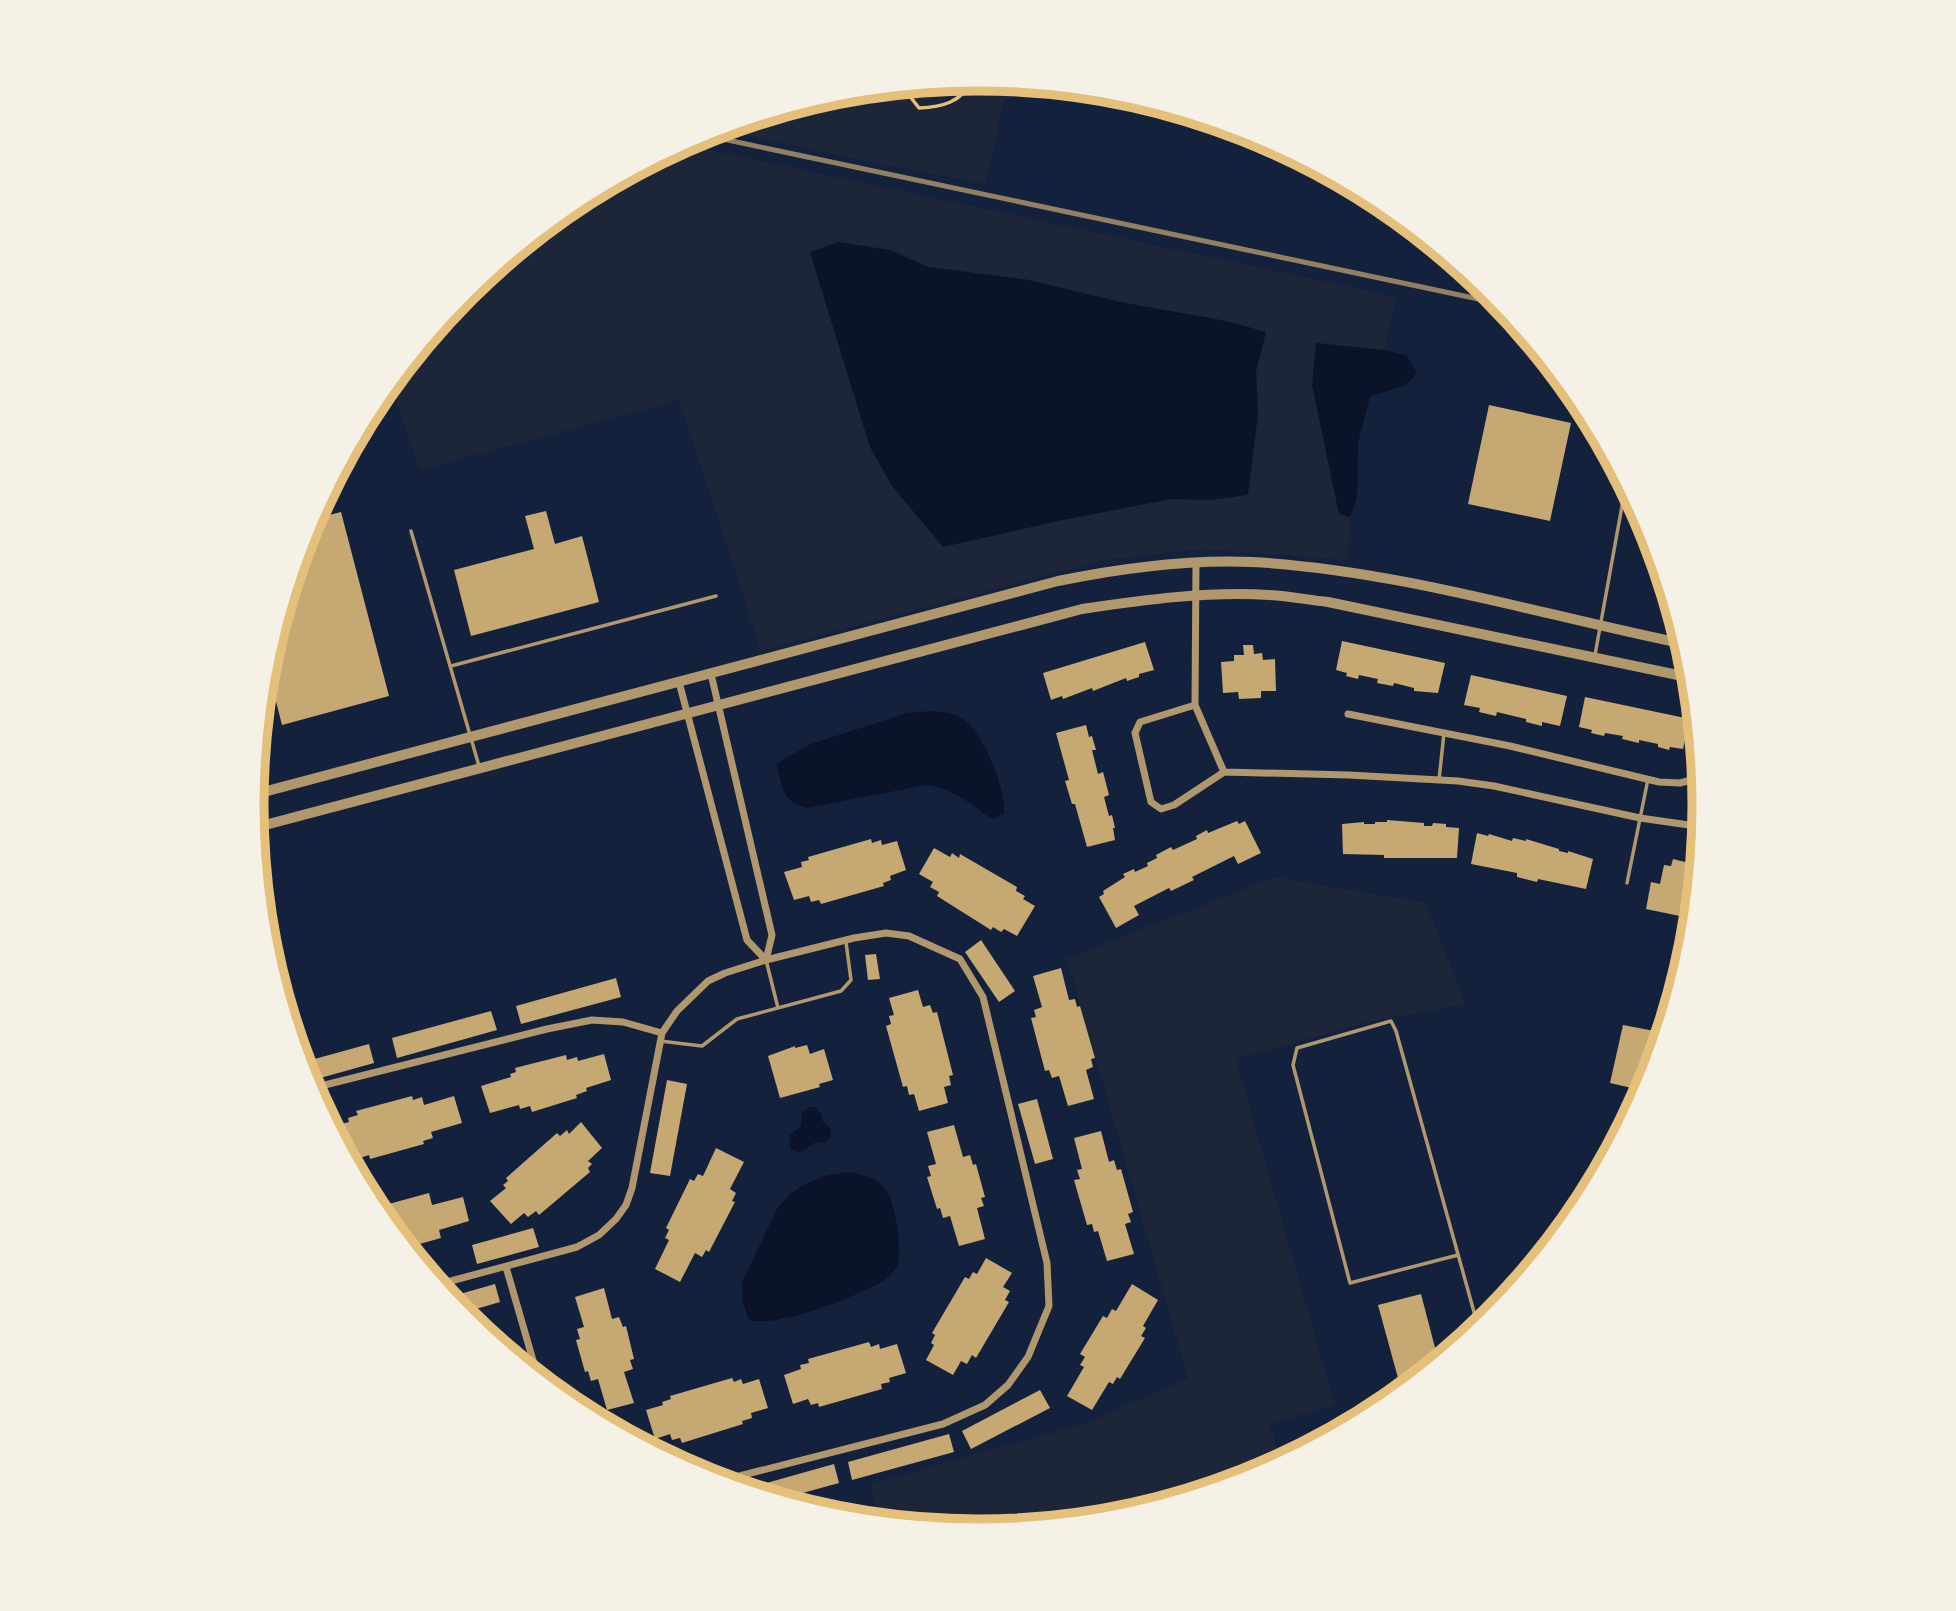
<svg xmlns="http://www.w3.org/2000/svg" width="1956" height="1611" font-family="'Alegreya Sans',sans-serif">
<style>
.green{fill:#1d2539;fill-rule:evenodd}
.water{fill:#0b132b}
.building{fill:#c6a872}
.lines{fill:none;stroke-linecap:round;stroke-linejoin:round}
.path{stroke:#e5c07b;stroke-width:3.5}
.service{stroke:#b1986c;stroke-width:3.5}
.minor{stroke:#b1986c;stroke-width:7}
.tertiary{stroke:#b1986c;stroke-width:10}
.rail{stroke:#918062;stroke-width:5}
.rim{fill:none;stroke:#e5c07b;stroke-width:9}
</style>
<rect width="100%" height="100%" fill="#14213d"/>
<!-- green -->
<path class="green" d="M978,79L1008,82L986,184L875,163L716,129L837,93Z
M681,144L1397,297L1384,350L1316,343L1339,514L1350,517L1348,560L1202,549L1103,560L761,651L679,400L420,470L389,383L464,291L575,201ZM890,250L928,267L1029,280L1120,302L1226,321L1266,332L1256,371L1258,414L1212,500L1171,499L1063,520L870,447L810,252Z
M1274,877L1426,903L1466,1004L1368,1022L1236,1059L1335,1405L1270,1424L1281,1464L1256,1477L1119,1518L978,1532L881,1523L870,1484L1087,1423L1188,1378L1067,959Z"/>
<!-- water -->
<path class="water" d="M838,242L890,250L928,267L1029,280L1120,302L1226,321L1266,332L1256,371L1258,414L1248,495L1212,500L1171,499L1063,520L943,547L892,486L870,447L810,252Z
M1316,343L1384,350L1406,355L1417,373L1406,385L1370,397L1358,443L1357,497L1350,517L1339,514L1312,385Z
M931,711C943,712 953,712 963,719C983,732 1007,791 1004,814L992,819C968,803 956,789 926,785L807,808C782,802 783,788 777,766L778,763L808,745L907,713Z
M809,1107H815L821,1114L823,1122L831,1128V1137L826,1142L814,1143L801,1153L791,1150L789,1135L801,1126L802,1113Z
M847,1172C859,1173 874,1176 883,1186C896,1200 903,1249 897,1267C892,1273 884,1282 876,1285C849,1299 778,1328 749,1320L743,1302L742,1282L777,1209L790,1194L805,1184L825,1176Z"/>
<!-- building -->
<path class="building" d="M1489,405L1571,423L1550,521L1468,504Z
M546,511L555,544L582,536L599,602L471,636L454,570L534,549L525,516Z
M341,512L389,696L282,725L266,662L307,527L310,520Z
M1342,641L1445,663L1438,693L1414,691V688L1394,683L1393,686L1377,683L1378,679L1359,675L1358,679L1346,676L1347,673L1336,670Z
M1145,642L1154,670L1139,674V677L1127,681L1126,678L1093,691L1092,688L1063,699L1062,696L1051,700L1043,673Z
M1243,645H1253L1254,654L1262,653L1263,660L1275,659L1276,691H1261V698L1239,699L1238,692L1223,693L1221,662L1234,661V655H1244Z
M1471,675L1567,696L1560,726L1542,722V726L1526,722V719L1497,712L1496,716L1479,712L1480,708L1464,705Z
M1585,697L1690,719L1683,749L1670,747L1669,750L1658,747V744L1639,740V743L1622,739L1623,736L1605,733L1604,736L1591,733L1592,730L1579,727Z
M1086,725L1089,737L1092,736L1096,750H1092L1098,774L1103,772L1109,795L1104,797L1109,816L1112,815L1115,828H1113L1115,840L1087,847L1075,804H1072L1065,781L1069,780L1056,733Z
M1387,820L1424,823V826H1432L1433,823L1446,824V827L1459,828L1457,858H1384V855L1343,854L1342,824L1364,822V824H1375V822H1387Z
M1237,821L1239,824L1245,821L1261,853L1238,864L1234,856L1192,877L1194,880L1171,891L1169,888L1134,906L1139,915L1116,928L1099,897L1104,894L1103,891L1125,877L1123,874L1134,869L1135,872L1148,866L1147,863L1157,858L1156,855L1171,847L1173,850L1197,839L1196,836L1207,830L1208,833Z
M1477,833L1488,836L1489,834L1512,841L1513,838L1526,841V839L1559,849V851L1568,853V851L1593,859L1586,889L1538,879L1537,882L1517,877V873L1471,864Z
M871,839L872,843L881,840L882,845L897,841L906,870L890,876L891,880L883,883L884,886L821,904L819,900L811,902L809,896L794,900L784,872L802,867L801,862L809,860L808,857Z
M934,848L950,857L952,853L959,858L960,854L1017,887L1016,891L1025,896L1023,899L1035,906L1017,936L1004,929L1001,932L993,927L991,930L937,896L939,892L930,887L933,882L919,874Z
M1673,859L1693,864V861L1699,862L1694,919L1646,909L1651,882L1660,884L1664,865L1671,866Z
M981,940L1015,991L999,1002L965,952Z
M876,954L880,979L868,980L865,955Z
M1061,968L1069,1000L1075,999L1077,1007L1080,1006L1095,1058L1091,1059L1093,1067L1086,1070L1094,1099L1068,1106L1059,1076L1052,1078L1049,1070L1045,1071L1031,1018L1036,1017L1034,1010L1042,1007L1033,976Z
M616,978L621,997L521,1024L516,1006Z
M918,990L923,1007L930,1005L933,1013L937,1012L953,1075L949,1076L951,1085L944,1087L948,1103L919,1111L914,1094L909,1095L907,1086L903,1087L886,1026L891,1024L889,1016L894,1015L889,998Z
M491,1011L497,1030L397,1058L392,1038Z
M1623,1025L1665,1033L1645,1091L1610,1083Z
M369,1044L374,1063L306,1082L300,1063Z
M807,1045L810,1054L824,1049L833,1080L819,1084L820,1087L780,1098L768,1056L795,1046V1048Z
M604,1054L611,1080L586,1088L587,1091L576,1095L577,1098L532,1112L530,1106L520,1109L519,1105L490,1113L481,1086L511,1077L510,1074L516,1072L515,1068L566,1055L567,1060L577,1057L578,1061Z
M667,1080L687,1084L670,1176L650,1173Z
M412,1096L413,1100L422,1097L424,1105L454,1096L462,1123L431,1132L433,1138L423,1141L424,1144L370,1159L369,1155L360,1158L358,1150L344,1154L330,1127L349,1122L348,1118L358,1115L356,1111Z
M1037,1099L1053,1159L1035,1164L1018,1104Z
M581,1122L602,1148L588,1161L592,1164L588,1168L590,1172L539,1215L536,1211L528,1217L524,1213L511,1224L490,1201L506,1188L503,1185L508,1181L506,1178L557,1133L560,1136L567,1130L569,1134Z
M954,1125L963,1157L970,1155L973,1165L976,1164L985,1197L981,1198L984,1206L977,1208L985,1239L959,1246L950,1216L943,1218L940,1208L937,1209L927,1177L931,1176L928,1166L936,1164L927,1132Z
M1101,1131L1109,1162L1114,1160L1117,1170L1121,1169L1133,1212L1128,1214L1131,1222L1125,1224L1134,1254L1107,1261L1098,1231L1094,1232L1092,1224L1087,1225L1074,1180L1080,1179L1077,1170L1082,1169L1074,1138Z
M716,1148L744,1162L730,1189L736,1193L732,1201L735,1202L709,1252L706,1250L702,1257L695,1253L680,1282L655,1269L669,1240L665,1238L669,1230L666,1228L690,1179L694,1181L698,1174L703,1176Z
M429,1193L432,1205L463,1197L469,1221L439,1230L441,1238L405,1248L374,1208Z
M533,1228L539,1247L477,1264L472,1245Z
M986,1258L1012,1273L1003,1287L1010,1291L1005,1300L1009,1302L976,1358L972,1355L967,1364L961,1361L953,1375L926,1360L934,1345L931,1343L935,1335L932,1333L965,1277L969,1279L973,1272L977,1274Z
M495,1284L500,1302L459,1314L446,1298Z
M1132,1284L1158,1300L1143,1326L1146,1328L1141,1336L1145,1338L1120,1379L1117,1377L1113,1384L1109,1382L1092,1410L1067,1396L1084,1367L1080,1365L1085,1357L1080,1354L1103,1316L1107,1318L1112,1309L1116,1311Z
M604,1288L612,1319L619,1317L623,1327L626,1326L634,1359L630,1360L633,1369L624,1372L634,1403L607,1410L598,1379L591,1381L588,1371L585,1372L576,1340L580,1339L577,1329L584,1327L575,1297Z
M1421,1294L1439,1363L1431,1369L1398,1378L1378,1305Z
M869,1342L871,1347L879,1344L880,1349L897,1344L906,1373L889,1378L890,1382L881,1384L882,1389L819,1407L818,1403L811,1405L808,1399L793,1404L784,1375L801,1369L800,1365L809,1363L808,1359Z
M732,1378L734,1382L741,1379L743,1384L759,1379L768,1408L751,1413L752,1418L742,1421L743,1424L682,1443L680,1438L672,1440L670,1434L655,1439L646,1410L663,1405L662,1402L671,1399L670,1396Z
M1040,1390L1050,1408L971,1449L962,1431Z
M949,1434L954,1452L852,1480L848,1462Z
M834,1464L839,1483L777,1500L742,1490Z"/>
<g class="lines">
<!-- path -->
<path class="path" d="M902,86L919,108C941,107 962,103 971,80"/>
<!-- service -->
<path class="service" d="M411,531L479,766
M1595,655L1626,484
M451,666L716,596
M257,744L258,741
M1439,780L1444,733
M1627,883L1648,779
M766,960L778,1008
M660,1041L702,1046L737,1019L841,991L851,980L846,942
M1458,1255L1350,1283L1293,1065L1297,1048L1391,1021L1396,1031L1479,1330
M832,1517L848,1513L850,1520"/>
<!-- minor -->
<path class="minor" d="M711,674L772,935L766,960
M679,682L747,940L766,960
M1195,705L1140,722L1135,733L1151,802L1161,809L1174,805L1224,772L1195,705L1196,562
M1348,714L1510,746L1659,782L1680,783L1702,777
M1224,772L1349,775L1458,781L1494,786L1640,818L1703,827
M309,1089L547,1029L592,1020L623,1022L662,1033
M506,1267L539,1381
M436,1285L577,1247L599,1235L616,1219L626,1205L632,1188L662,1033L677,1011L708,981L725,973L766,960L854,938L886,933L909,936L960,959L983,997L1047,1263L1049,1306L1028,1357L1008,1385L985,1405L943,1424L716,1482"/>
<!-- tertiary -->
<path class="tertiary" d="M252,795L1058,581C1122,568 1187,559 1252,562C1398,570 1542,615 1685,644
M254,828L1082,609C1143,600 1207,591 1269,595C1289,596 1308,600 1328,602L1692,678"/>
<!-- rail -->
<path class="rail" d="M699,134L1502,304"/>
</g>
<!-- crop -->
<path d="M0 0H1956V1611H0ZM264 805a714 714 0 1 1 1428 0a714 714 0 1 1-1428 0Z" fill="#f6f1e7" fill-rule="evenodd"/>
<path class="rim" d="M264 805a714 714 0 1 1 1428 0a714 714 0 1 1-1428 0Z"/>
</svg>
